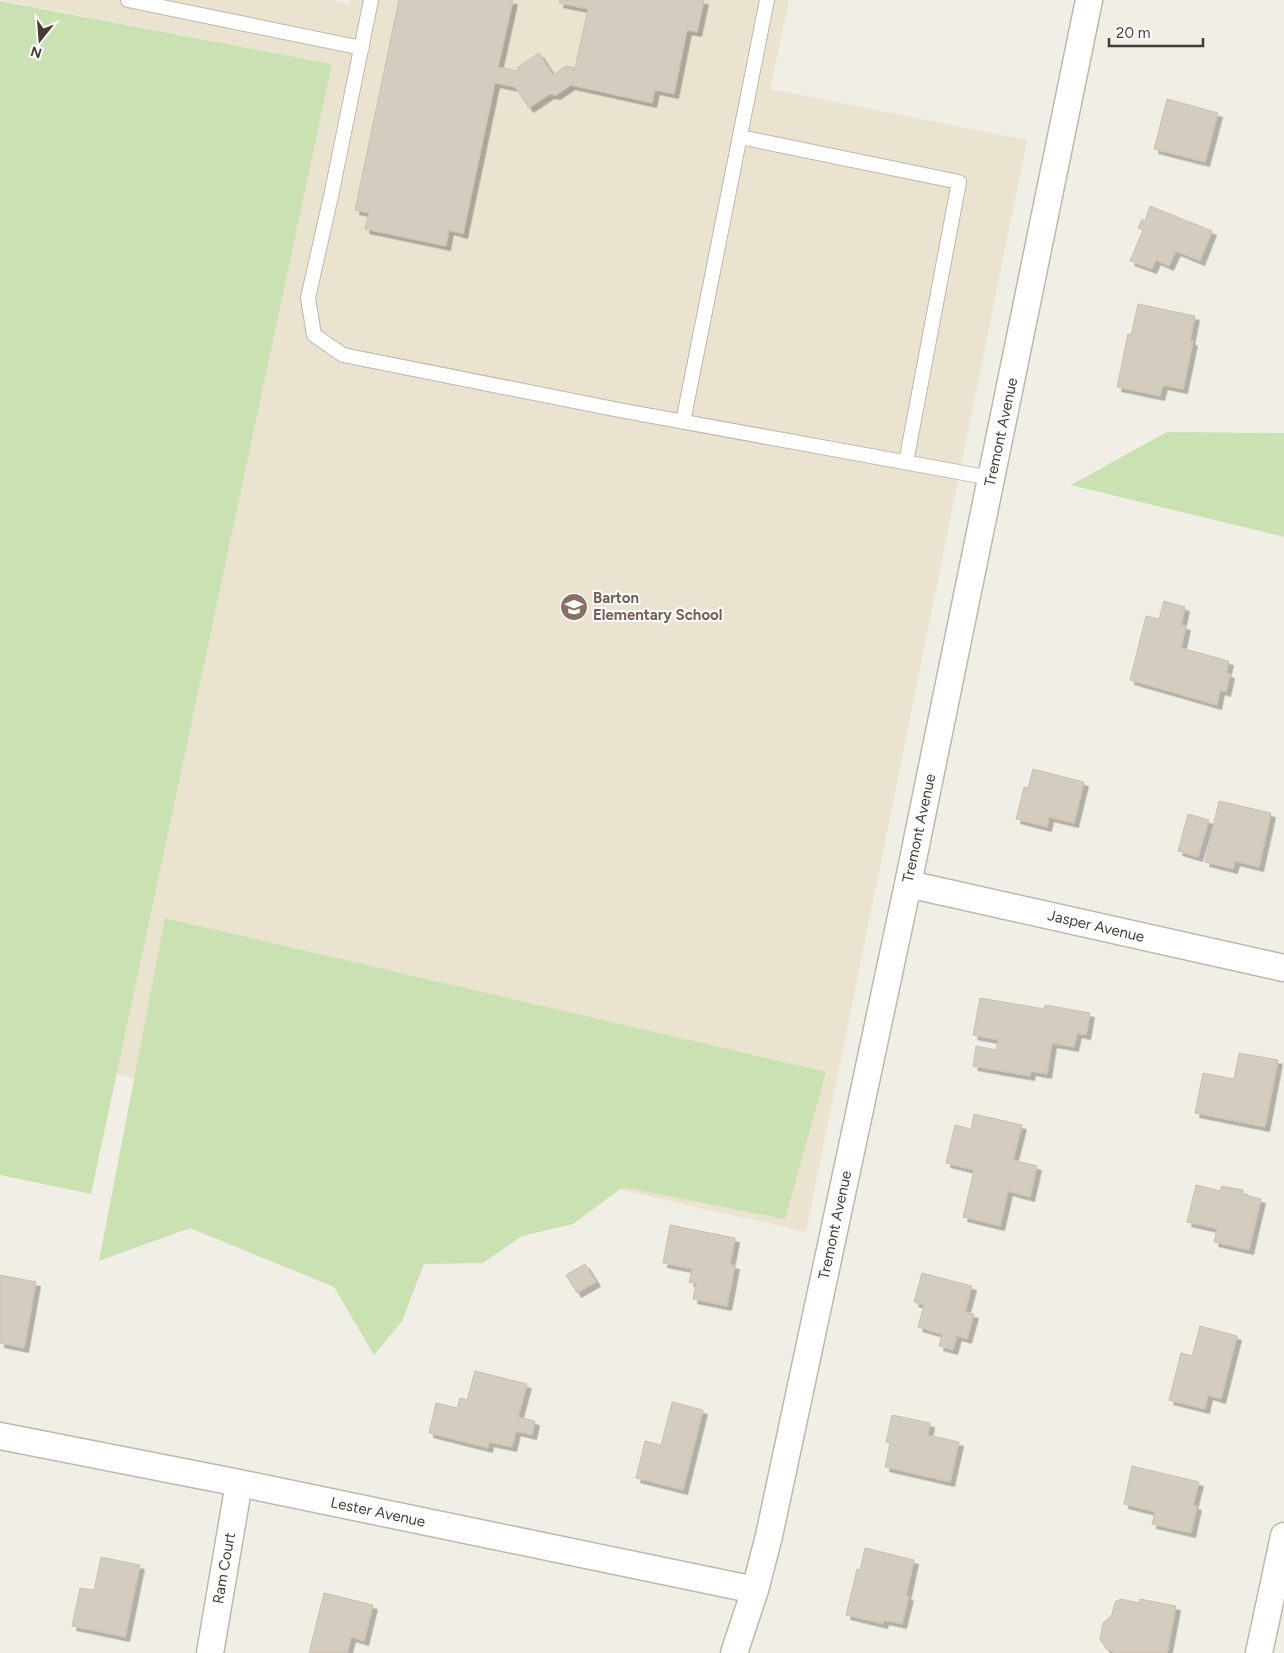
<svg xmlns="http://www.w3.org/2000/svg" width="1284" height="1653" font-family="Figtree,sans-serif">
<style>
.education{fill:#e9e3d0}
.green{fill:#cae2b1}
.building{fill:#d4ccbe;stroke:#cbc1af;filter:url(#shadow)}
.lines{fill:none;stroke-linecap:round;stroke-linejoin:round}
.service-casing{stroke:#beb8ab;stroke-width:16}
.minor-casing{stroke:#beb8ab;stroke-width:29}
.service{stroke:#fff;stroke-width:14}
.minor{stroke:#fff;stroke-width:26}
.labels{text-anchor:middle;stroke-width:4;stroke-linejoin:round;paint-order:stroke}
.street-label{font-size:15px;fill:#433e35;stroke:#fff}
.education-label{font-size:15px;font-weight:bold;fill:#785e54;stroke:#fff;text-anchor:start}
</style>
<defs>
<filter id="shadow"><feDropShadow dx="4.5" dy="4.5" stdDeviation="0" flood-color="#0004"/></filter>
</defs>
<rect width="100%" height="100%" fill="#f1eee5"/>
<!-- education -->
<path class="education" d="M0,0H329L349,4L351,0H789L770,89L1027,140L806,1232L116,1074L332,64Z"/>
<!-- green -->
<path class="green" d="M0,1L332,64L91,1194L0,1175Z
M1167,432L1284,433V537L1071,485Z
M165,918L826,1072L785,1219L623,1187L573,1224L522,1236L483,1263L424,1264L402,1321L374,1355L334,1287L190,1228L99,1261Z"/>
<!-- building -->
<path class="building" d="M399,0H513L498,67L517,71L518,67L539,53L553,75L566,66L575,68L588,9L559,3L560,0H704L697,32L687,30L674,94L655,90L652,103L571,85L556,95L550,94L529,108L515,87L495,83L463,234L449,230L446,246L365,229L369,213L355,210Z
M1167,99L1218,113L1205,162L1154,149Z
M1150,206L1212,231L1200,261L1176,251L1169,266L1156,260L1152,269L1130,261L1143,230L1138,228L1142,219L1145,221Z
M1138,304L1195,316L1190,341H1193L1183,389L1163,385L1160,396L1117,387L1128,334L1131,335Z
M1164,601L1185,607L1181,625L1186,626L1181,648L1229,661L1226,673L1230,674L1226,692L1220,690L1217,705L1130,680L1146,616L1159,619Z
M1033,769L1084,782L1074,823L1049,817L1047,827L1016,819L1024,787L1028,788Z
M1219,801L1271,813L1259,867L1235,861L1233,869L1205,862Z
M1188,814L1209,820L1198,857L1178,851Z
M980,998L1044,1009L1045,1005L1090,1013L1086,1035L1077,1033L1074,1047L1052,1043L1047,1074L1031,1071L1030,1076L973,1066L976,1046L996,1050L998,1040L973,1035Z
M1239,1053L1278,1060L1265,1127L1195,1113L1203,1073L1234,1079Z
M974,1114L1022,1125L1013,1160L1037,1166L1030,1197L1008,1191L1000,1226L963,1217L974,1170L946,1163L955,1125L971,1129Z
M1196,1185L1220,1191L1222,1186L1243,1190L1242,1194L1261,1199L1249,1250L1214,1242L1217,1229L1187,1222Z
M670,1225L735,1238L730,1264L735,1265L727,1306L693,1299L696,1283L689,1282L692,1269L663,1263Z
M585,1264L596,1282L577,1293L566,1275Z
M922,1273L972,1286L965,1312L974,1314L967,1339L957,1336L953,1350L939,1346L942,1334L918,1327L924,1305L914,1302Z
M0,1275L36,1282L24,1348L0,1343Z
M1200,1326L1237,1336L1221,1399L1208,1395L1205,1409L1169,1400L1181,1353L1192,1356Z
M475,1371L527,1384L518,1417L535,1421L532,1435L516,1431L512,1447L489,1442L488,1448L429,1433L436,1403L457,1408L460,1398L467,1400Z
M672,1402L703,1410L683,1490L636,1478L645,1441L661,1445Z
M892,1415L930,1423L928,1435L959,1442L950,1482L885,1467L890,1443L886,1442Z
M1132,1466L1199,1482L1193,1505L1197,1506L1191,1533L1152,1524L1155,1512L1124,1504Z
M865,1548L914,1560L906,1596H909L902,1624L884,1620L883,1624L846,1615L857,1569L860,1570Z
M101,1557L140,1565L125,1637L72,1626L80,1588L94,1590Z
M324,1593L373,1605L364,1641L351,1637L347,1653H309Z
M1121,1599L1139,1603L1140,1599L1176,1606L1167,1653H1113L1114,1651L1107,1650L1100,1639L1103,1623L1112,1615L1115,1602Z"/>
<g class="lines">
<!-- service casing -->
<g class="service-casing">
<path id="service" d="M128,0L362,48
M371,0L331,196L308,298L314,335L343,355L619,410L991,478
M740,137L959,182L906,462
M683,422L767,0"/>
</g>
<!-- minor casing -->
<g class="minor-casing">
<path id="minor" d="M908,884L1284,968
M0,1436L239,1483L755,1590
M210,1653L239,1483
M734,1653L755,1590L769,1536L908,884L1089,0
M1259,1653L1284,1536"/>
</g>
<!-- service -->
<use href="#service" class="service"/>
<!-- minor -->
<use href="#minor" class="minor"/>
</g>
<!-- icons -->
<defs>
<g id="school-disc" transform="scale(1.4375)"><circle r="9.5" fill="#8d6e63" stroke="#fff"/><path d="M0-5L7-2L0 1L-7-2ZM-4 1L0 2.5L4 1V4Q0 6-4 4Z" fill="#fff"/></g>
</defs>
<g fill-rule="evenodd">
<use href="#school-disc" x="574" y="607"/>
</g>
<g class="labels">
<!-- street labels -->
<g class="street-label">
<text transform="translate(1001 432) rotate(-78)" y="5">Tremont Avenue</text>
<text transform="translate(919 828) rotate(-78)" y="5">Tremont Avenue</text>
<text transform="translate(1096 926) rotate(13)" y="5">Jasper Avenue</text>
<text transform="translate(835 1225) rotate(-78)" y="5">Tremont Avenue</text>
<text transform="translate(378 1512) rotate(12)" y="5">Lester Avenue</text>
<text transform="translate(224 1568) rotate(-80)" y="5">Ram Court</text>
</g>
<!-- education labels -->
<g class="education-label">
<text x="593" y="603">Barton<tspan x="593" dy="17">Elementary School</tspan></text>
</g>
</g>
<!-- north arrow -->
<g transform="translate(40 40) rotate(197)" stroke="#ffffff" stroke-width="4" paint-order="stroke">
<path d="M0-4L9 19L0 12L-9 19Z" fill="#433e35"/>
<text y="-8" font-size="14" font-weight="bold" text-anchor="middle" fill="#433e35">N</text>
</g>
<!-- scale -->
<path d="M1109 38v8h94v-8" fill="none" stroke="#433e35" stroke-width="2.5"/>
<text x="1116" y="38" font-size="15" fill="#433e35" stroke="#ffffff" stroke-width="4" paint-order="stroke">20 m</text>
</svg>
